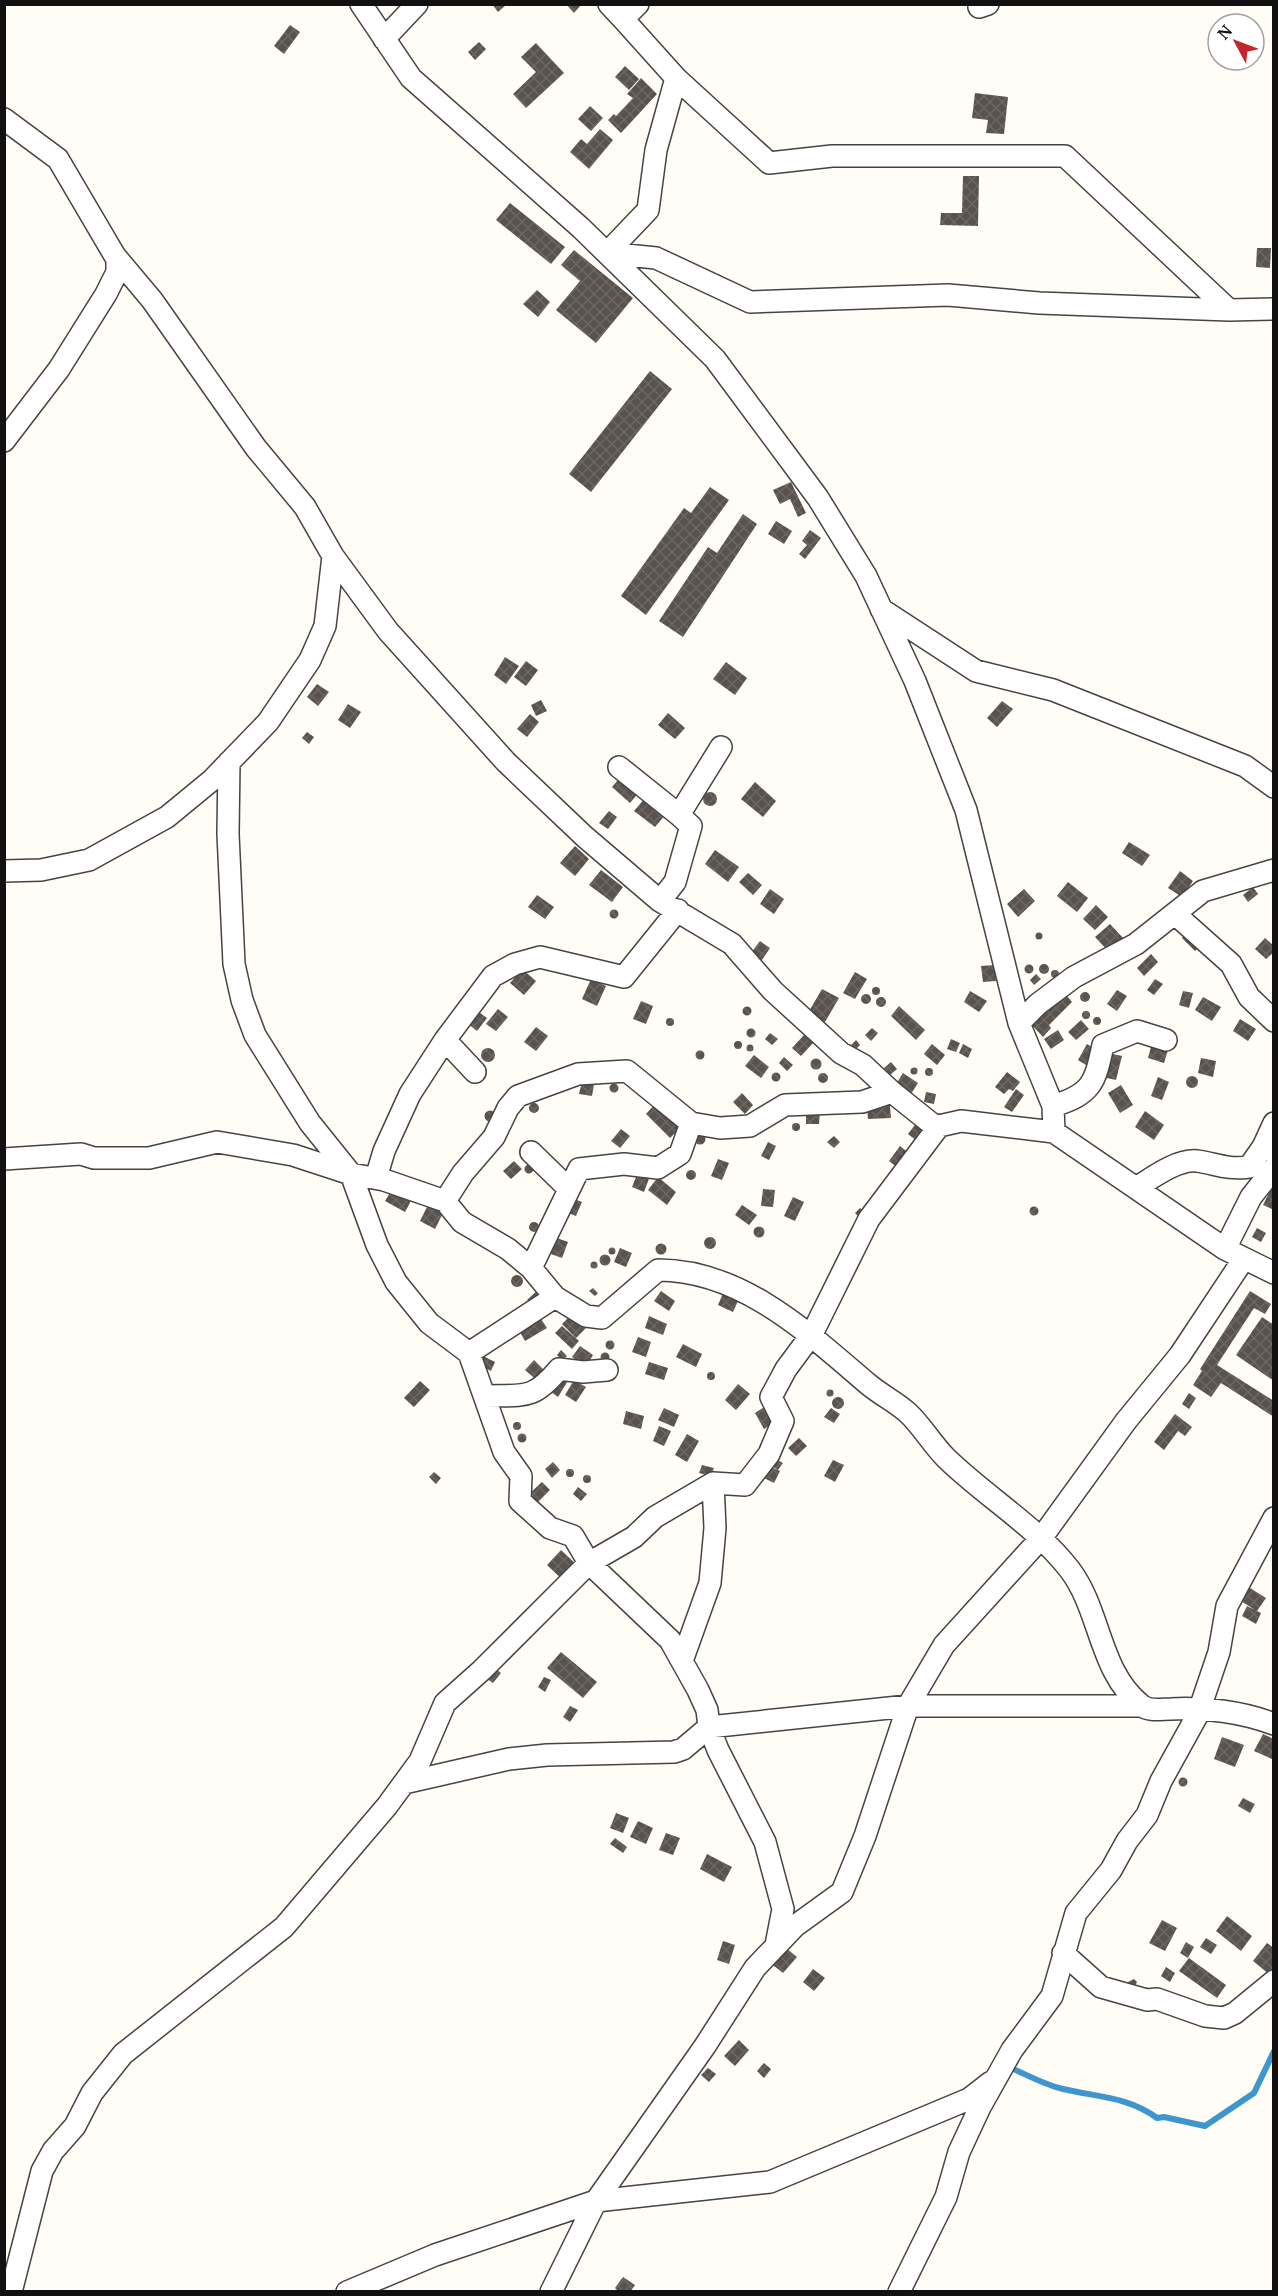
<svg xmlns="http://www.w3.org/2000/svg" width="1278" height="2296" font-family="'Noto Serif',serif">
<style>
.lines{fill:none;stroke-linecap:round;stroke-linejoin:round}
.stream{stroke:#3f96cf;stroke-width:6}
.building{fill:url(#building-cross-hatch)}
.street-casing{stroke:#444;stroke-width:24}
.street{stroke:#fff;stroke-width:21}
</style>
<defs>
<pattern id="building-cross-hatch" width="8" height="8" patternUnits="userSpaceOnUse" patternTransform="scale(1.5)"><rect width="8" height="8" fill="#5a524d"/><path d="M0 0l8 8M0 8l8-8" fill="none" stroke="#6d6662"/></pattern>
</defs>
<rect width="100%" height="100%" fill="#fffdf5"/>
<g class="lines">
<!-- stream -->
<path class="stream" d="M1006,2066C1024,2073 1044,2085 1063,2089C1097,2097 1129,2097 1157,2118L1164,2117L1205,2126L1254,2093L1274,2051"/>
</g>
<!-- building -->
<path class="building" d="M492,4H507L498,12Z
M566,4H579L580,6L574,13Z
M290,25L300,32L284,54L274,46Z
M479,42L486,49L475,60L468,52Z
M536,43L564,73L526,108L513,94L536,72L521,57Z
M625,66L639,79L629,90L615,77Z
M641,78L657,94L621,133L608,120L614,114L616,116L633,98L627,94Z
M975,93L1008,97L1004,134L986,133L988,120L972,118Z
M590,106L603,118L591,131L578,119Z
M600,129L613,140L589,169L570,152L581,139L587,144Z
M963,176H979L978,226L940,225L941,213H962Z
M510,203L565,247L551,264L496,220Z
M1257,248H1271L1270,268L1256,267Z
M574,250L633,298L596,343L556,310L580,281L561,265Z
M537,290L550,302L538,317L523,304Z
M650,371L672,389L591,492L569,474Z
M791,482L806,513L798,517L790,499L780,504L773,490Z
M710,487L729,500L646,615L621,596L684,508L691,513Z
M743,514L757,524L683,637L659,621L708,547L717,553Z
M776,521L792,531L784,544L768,534Z
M810,530L821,538L805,559L799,554L807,545L802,541Z
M505,657L519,666L506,684L494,675Z
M526,661L538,670L526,686L514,677Z
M726,662L747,678L735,695L713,679Z
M317,684L329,692L318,706L307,697Z
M541,700L547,711L536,716L531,705Z
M1002,701L1013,709L997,727L987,718Z
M348,704L361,712L350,728L338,720Z
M668,713L685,728L675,739L658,725Z
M530,714L539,722L527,737L517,729Z
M307,732L314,737L309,744L302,738Z
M622,775L640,791L630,803L612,787Z
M755,782L776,801L763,817L741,799Z
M703 799a7 7 0 1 1 14 0a7 7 0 1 1-14 0Z
M646,797L666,814L655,827L634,811Z
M609,811L617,817L608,829L599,823Z
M1129,842L1150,855L1142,866L1122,853Z
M575,846L589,859L575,876L560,863Z
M715,850L739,867L728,882L705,864Z
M601,870L623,887L612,902L589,885Z
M1180,871L1193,881L1182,897L1168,888Z
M748,873L762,885L753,895L739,882Z
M1068,882L1088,898L1077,912L1057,896Z
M1253,887L1258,894L1248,902L1243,895Z
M770,889L784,899L774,914L760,904Z
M1024,889L1035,901L1018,917L1007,904Z
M537,895L554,907L545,919L528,907Z
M1096,905L1108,917L1095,930L1083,919Z
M609.5 914a4.5 4.5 0 1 1 9 0a4.5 4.5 0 1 1-9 0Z
M1110,924L1124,939L1110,953L1095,937Z
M1035.5 936a3.5 3.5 0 1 1 7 0a3.5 3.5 0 1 1-7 0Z
M1187,933L1201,945L1195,951L1182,938Z
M1265,938L1274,946V952L1266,959L1255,949Z
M760,941L770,948L762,960L751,953Z
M1151,954L1158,962L1144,976L1137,968Z
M1039 969a5 5 0 1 1 10 0a5 5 0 1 1-10 0Z
M1024.5 969a4.5 4.5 0 1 1 9 0a4.5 4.5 0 1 1-9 0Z
M994,965L996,981L983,982L981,966Z
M522,969L536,981L524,995L510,983Z
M1051 974a4 4 0 1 1 8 0a4 4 0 1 1-8 0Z
M855,972L867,979L855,999L843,993Z
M1036,974L1041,979L1034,985L1030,980Z
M591,979L606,986L597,1006L582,999Z
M1155,979L1163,984L1154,995L1147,990Z
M872 991a4 4 0 1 1 8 0a4 4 0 1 1-8 0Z
M822,989L839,998L825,1022L808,1013Z
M1117,990L1127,996L1117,1011L1107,1004Z
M970,991L987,1001L979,1012L964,1002Z
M1063,991L1072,1002L1049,1025L1051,1028L1043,1037L1030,1023Z
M1183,991L1193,993L1189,1008L1179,1005Z
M1080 997a5 5 0 1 1 10 0a5 5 0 1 1-10 0Z
M861 999a5 5 0 1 1 10 0a5 5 0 1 1-10 0Z
M876 1002a5 5 0 1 1 10 0a5 5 0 1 1-10 0Z
M1203,997L1221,1007L1212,1021L1195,1010Z
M641,1001L653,1006L646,1024L633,1019Z
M899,1006L925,1030L916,1040L891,1016Z
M742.5 1011a4.5 4.5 0 1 1 9 0a4.5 4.5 0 1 1-9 0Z
M498,1009L508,1017L496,1031L486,1024Z
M476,1010L487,1018L477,1031L467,1023Z
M1082 1015a4 4 0 1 1 8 0a4 4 0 1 1-8 0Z
M1093 1021a4 4 0 1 1 8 0a4 4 0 1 1-8 0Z
M666 1022a4 4 0 1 1 8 0a4 4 0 1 1-8 0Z
M1240,1019L1256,1029L1248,1041L1233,1031Z
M1081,1020L1089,1029L1076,1040L1068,1032Z
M536,1027L548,1036L536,1051L524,1042Z
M872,1028L878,1033L871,1041L865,1035Z
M746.5 1033a4.5 4.5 0 1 1 9 0a4.5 4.5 0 1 1-9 0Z
M1058,1030L1064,1040L1051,1049L1044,1039Z
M770,1033L778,1039L772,1045L765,1039Z
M804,1035L813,1043L801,1056L792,1048Z
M951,1039L960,1043L956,1052L947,1049Z
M856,1040L860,1045L856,1049L851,1045Z
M734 1045a4 4 0 1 1 8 0a4 4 0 1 1-8 0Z
M1152,1043L1169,1047L1164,1063L1148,1058Z
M932,1044L945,1055L937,1065L924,1054Z
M963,1044L972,1049L968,1058L959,1053Z
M1087,1044L1098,1051L1089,1067L1078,1060Z
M746.5 1048a3.5 3.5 0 1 1 7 0a3.5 3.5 0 1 1-7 0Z
M481 1055a7 7 0 1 1 14 0a7 7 0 1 1-14 0Z
M695.5 1055a4.5 4.5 0 1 1 9 0a4.5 4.5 0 1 1-9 0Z
M1104,1052L1122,1056L1116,1080L1098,1076Z
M754,1055L769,1067L761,1078L745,1066Z
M784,1057L793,1065L787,1071L779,1063Z
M1201,1058L1216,1061L1213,1077L1198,1073Z
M810.5 1064a5.5 5.5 0 1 1 11 0a5.5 5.5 0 1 1-11 0Z
M891,1062L897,1069L890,1075L884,1068Z
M910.5 1071a3.5 3.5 0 1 1 7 0a3.5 3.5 0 1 1-7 0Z
M925 1072a4 4 0 1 1 8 0a4 4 0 1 1-8 0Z
M1007,1072L1020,1082L1013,1091L1009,1089L1004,1094L995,1087Z
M771.5 1077a4.5 4.5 0 1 1 9 0a4.5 4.5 0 1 1-9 0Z
M903,1073L918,1083L911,1094L896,1084Z
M818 1078a5 5 0 1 1 10 0a5 5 0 1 1-10 0Z
M1186 1082a6 6 0 1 1 12 0a6 6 0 1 1-12 0Z
M583,1077L595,1079L592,1096L579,1094Z
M1158,1077L1169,1082L1162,1100L1151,1096Z
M609.5 1088a4.5 4.5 0 1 1 9 0a4.5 4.5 0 1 1-9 0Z
M1121,1085L1133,1105L1120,1113L1108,1093Z
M1016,1089L1024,1095L1012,1112L1004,1107Z
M926,1092L936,1094L934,1104L924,1102Z
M742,1093L753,1105L745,1114L733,1102Z
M656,1103L681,1127L670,1138L646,1114Z
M529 1108a5 5 0 1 1 10 0a5 5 0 1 1-10 0Z
M890,1106L891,1118L868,1119L867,1107Z
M484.5 1116a5.5 5.5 0 1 1 11 0a5.5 5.5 0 1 1-11 0Z
M806,1111H820L819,1124H806Z
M1145,1111L1164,1125L1154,1140L1135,1127Z
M920,1118L929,1125L917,1141L908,1134Z
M792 1127a4 4 0 1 1 8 0a4 4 0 1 1-8 0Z
M621,1129L630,1136L620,1148L611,1141Z
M694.5 1139a5.5 5.5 0 1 1 11 0a5.5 5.5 0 1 1-11 0Z
M834,1136L840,1142L834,1148L827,1142Z
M768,1142L776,1146L769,1160L761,1156Z
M900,1146L910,1154L899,1169L889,1161Z
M718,1159L729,1163L722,1180L711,1176Z
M514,1161L522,1169L511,1179L503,1171Z
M524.5 1169a4.5 4.5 0 1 1 9 0a4.5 4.5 0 1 1-9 0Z
M686 1175a5 5 0 1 1 10 0a5 5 0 1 1-10 0Z
M638,1172L650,1176L644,1192L632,1187Z
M658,1177L676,1192L667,1205L648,1190Z
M1272,1187L1274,1188V1210L1263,1205Z
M392,1189L412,1199L405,1212L385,1201Z
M763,1189L775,1190L773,1207L761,1206Z
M569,1197L582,1202L576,1216L563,1211Z
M793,1197L804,1202L795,1221L784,1216Z
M429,1203L444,1211L435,1229L420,1221Z
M742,1205L757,1215L749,1225L735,1215Z
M1029.5 1211a4.5 4.5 0 1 1 9 0a4.5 4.5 0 1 1-9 0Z
M860,1208L865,1212L860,1218L855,1213Z
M529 1227a5 5 0 1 1 10 0a5 5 0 1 1-10 0Z
M753.5 1232a5.5 5.5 0 1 1 11 0a5.5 5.5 0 1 1-11 0Z
M1257,1228L1266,1233L1261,1242L1252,1237Z
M704 1243a6 6 0 1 1 12 0a6 6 0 1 1-12 0Z
M557,1238L568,1242L562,1258L551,1254Z
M655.5 1249a5.5 5.5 0 1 1 11 0a5.5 5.5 0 1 1-11 0Z
M608.5 1251a3.5 3.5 0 1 1 7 0a3.5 3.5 0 1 1-7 0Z
M620,1248L632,1253L626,1267L614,1262Z
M599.5 1260a5.5 5.5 0 1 1 11 0a5.5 5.5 0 1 1-11 0Z
M590.5 1265a3.5 3.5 0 1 1 7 0a3.5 3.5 0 1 1-7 0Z
M511 1281a6 6 0 1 1 12 0a6 6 0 1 1-12 0Z
M541,1287L550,1296L536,1309L527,1300Z
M593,1288L598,1293L595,1296L589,1291Z
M661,1291L675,1301L669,1311L654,1301Z
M724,1291L739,1299L733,1312L718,1305Z
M1250,1291L1271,1304L1265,1314L1254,1308L1217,1365L1274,1401V1417L1221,1383L1211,1397L1193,1385L1202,1371L1200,1369Z
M538,1314L547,1328L525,1341L517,1327Z
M571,1315L586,1328L576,1338L562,1324Z
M649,1316L667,1324L663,1335L645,1328Z
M1262,1317L1274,1325V1381L1236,1355Z
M562,1326L579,1341L572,1349L555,1333Z
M638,1337L651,1342L646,1357L632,1352Z
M605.5 1345a4.5 4.5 0 1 1 9 0a4.5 4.5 0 1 1-9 0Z
M683,1344L702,1354L696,1367L676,1357Z
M580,1346L593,1355L586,1367L572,1357Z
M561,1350L567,1356L562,1360L557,1355Z
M600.5 1357a4.5 4.5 0 1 1 9 0a4.5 4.5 0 1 1-9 0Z
M483,1356L495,1362L491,1371L479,1365Z
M534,1360L547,1373L539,1382L525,1370Z
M649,1362L668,1368L664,1380L645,1374Z
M707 1376a4 4 0 1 1 8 0a4 4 0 1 1-8 0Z
M559,1372L569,1379L558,1397L547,1389Z
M574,1380L586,1387L576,1402L565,1395Z
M420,1381L430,1390L414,1407L404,1398Z
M738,1384L750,1394L736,1410L725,1400Z
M826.5 1393a3.5 3.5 0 1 1 7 0a3.5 3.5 0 1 1-7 0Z
M1189,1393L1196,1398L1189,1409L1182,1404Z
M832 1403a6 6 0 1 1 12 0a6 6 0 1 1-12 0Z
M766,1406L775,1422L764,1429L755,1413Z
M664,1408L679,1415L674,1427L658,1420Z
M831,1408L840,1414L834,1423L824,1417Z
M626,1411L644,1416L641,1429L623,1424Z
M1175,1414L1192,1427L1185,1436L1178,1431L1164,1450L1154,1442Z
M513 1426a4 4 0 1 1 8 0a4 4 0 1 1-8 0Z
M659,1426L671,1431L664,1446L653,1441Z
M517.5 1438a4.5 4.5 0 1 1 9 0a4.5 4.5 0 1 1-9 0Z
M687,1434L699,1441L687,1462L675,1455Z
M799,1438L807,1446L796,1456L788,1448Z
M774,1458L783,1463L778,1470L770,1465Z
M833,1460L844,1465L835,1482L824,1476Z
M553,1462L560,1470L552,1478L545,1469Z
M702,1465L714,1468L711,1476L699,1473Z
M769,1466L780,1471L774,1483L764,1478Z
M566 1473a4 4 0 1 1 8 0a4 4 0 1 1-8 0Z
M434,1472L441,1478L436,1484L429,1477Z
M583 1479a4 4 0 1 1 8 0a4 4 0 1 1-8 0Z
M542,1482L550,1490L538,1502L530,1493Z
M578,1487L587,1494L581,1501L573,1494Z
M561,1550L580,1568L566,1583L547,1565Z
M1250,1588L1266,1598L1257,1611L1261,1613L1256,1624L1242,1616L1247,1606L1255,1610L1241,1601Z
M561,1652L597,1682L583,1698L547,1668Z
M491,1665L501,1673L493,1683L483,1676Z
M544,1677L551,1680L545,1692L538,1687Z
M570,1706L578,1710L570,1722L563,1717Z
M1263,1734L1274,1739V1760L1254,1751Z
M1222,1737L1244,1745L1235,1767L1214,1759Z
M1178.5 1782a4.5 4.5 0 1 1 9 0a4.5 4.5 0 1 1-9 0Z
M1243,1798L1255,1804L1250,1813L1238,1806Z
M616,1813L629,1818L623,1833L610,1828Z
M638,1821L653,1828L646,1844L630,1837Z
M666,1833L680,1838L673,1855L659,1850Z
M615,1838L627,1847L623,1853L610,1844Z
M707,1854L732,1867L724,1882L700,1869Z
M1227,1916L1252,1936L1241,1951L1216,1931Z
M1162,1920L1177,1928L1165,1951L1149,1943Z
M1206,1938L1217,1945L1211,1954L1200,1947Z
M723,1941L735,1945L729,1964L717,1960Z
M1186,1942L1194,1947L1188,1958L1180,1953Z
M1267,1943L1274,1948V1970L1270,1975L1253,1961Z
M782,1945L797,1957L783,1973L769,1962Z
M1189,1958L1226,1985L1217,1998L1179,1971Z
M1166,1967L1175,1973L1170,1982L1161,1976Z
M813,1969L825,1978L814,1991L803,1982Z
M1134,1979L1137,1982L1134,1988L1128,1986V1982Z
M739,2040L749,2050L735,2066L724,2056Z
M764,2063L771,2069L764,2078L757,2071Z
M708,2068L716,2074L709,2082L701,2075Z
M623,2277L635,2285L630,2292H619L615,2288Z"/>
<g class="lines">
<!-- street casing -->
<g class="street-casing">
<path id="street" d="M361,4L411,78L581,228L715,359L818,498L866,576L915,681L966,810L1019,1023L1053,1106L1054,1132L1225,1249L1274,1273
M609,4L623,19
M638,4L623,19L676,78L656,150L648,210L607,253L656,258L750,302L948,295L1039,303L1229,310L1274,309
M979,7L988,4
M384,39L417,4
M676,78L769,163L832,156H1065L1229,310
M4,119L58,159L115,256L152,300L256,448L305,507L333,556L388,631L506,762L585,837L660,901L732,944L773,991L841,1053L863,1065L892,1092L932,1124L939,1126L961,1121L1054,1132
M4,441L59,369L106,294L117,272V259
M881,609L976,671L1053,690L1245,766L1274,787
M229,762L228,834L234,964L242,1000L255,1035L310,1123L351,1174L377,1245L396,1282L429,1323L469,1353L504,1452L521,1476L520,1501L550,1528L573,1536L589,1563L670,1640L698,1690L707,1710L709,1727L718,1750L765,1842L783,1909L776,1945
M619,767L679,815
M4,871L41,870L89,860L167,817L212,780L268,722L310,660L325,626L333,556
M660,901L675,882L691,826L679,815L721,747
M1175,914L1231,964L1249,997L1274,1021
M1019,1023L1038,1004L1074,977L1136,944L1203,891L1274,870
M445,1040L475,1072
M1053,1106C1092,1094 1095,1083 1103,1045L1137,1031L1166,1040
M1263,1147L1274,1123
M531,1152L568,1188
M4,1159L81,1154L94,1158H149L217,1142L293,1155L351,1174L384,1180L445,1201L462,1222L508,1249L531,1268L555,1297L586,1316L602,1318L658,1270C742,1270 808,1333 868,1384C881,1395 896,1402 908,1413C922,1426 932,1444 946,1458C986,1497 1036,1526 1070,1570C1101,1611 1099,1672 1141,1705C1149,1712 1161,1709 1171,1709C1204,1707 1243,1712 1274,1724
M376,1178L384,1151L410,1094L445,1040L493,976L515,964L540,957L624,977L678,910
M1136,1188C1152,1178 1177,1159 1197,1161C1217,1164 1227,1170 1249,1167L1263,1147L1274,1150
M445,1201L463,1173L494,1137L508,1108L518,1096L578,1074L627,1071L691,1123L720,1128L750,1126L785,1105L862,1102L892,1092
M1225,1249L1251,1197L1274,1168
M531,1268L579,1169L624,1164L658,1168L680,1154L691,1123
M469,1353L555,1297
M486,1396C525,1395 533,1400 559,1369L583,1372L607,1370
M682,1661L710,1583L715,1528L713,1483
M404,1783L509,1759L547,1755L674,1752L683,1749L709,1727L908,1706H1142
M1063,1953L1101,1987L1147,2000L1157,1999L1205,2016L1224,2018L1235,2013L1274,1981
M11,2292L42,2171L53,2151L75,2126L92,2093L123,2054L284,1927L387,1806L420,1761L445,1703L482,1670L589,1563L634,1537L655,1517L713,1483L745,1485L769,1454L783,1421L771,1397L786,1369L812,1334L869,1219L939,1126
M347,2292L435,2255L596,2201L770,2182L969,2099L991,2082
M551,2292L596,2201L705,2046L755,1968L795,1926L842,1892L865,1836L908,1706L944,1645L1042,1537L1126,1421L1180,1355L1243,1260
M899,2292L946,2197L959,2152L980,2107L1012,2050L1052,1996L1076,1913L1111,1870L1127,1841L1147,1815L1161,1781L1198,1714L1219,1652L1227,1606L1274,1518"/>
</g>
<!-- street -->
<use href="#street" class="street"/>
</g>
<!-- border -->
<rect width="1278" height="2296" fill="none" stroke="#111111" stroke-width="12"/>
<!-- north arrow -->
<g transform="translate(1236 42) rotate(311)"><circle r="28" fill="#ffffff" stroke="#a0a0a0" stroke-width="1.5"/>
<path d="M0-4.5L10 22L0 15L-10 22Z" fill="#c4262e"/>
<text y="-9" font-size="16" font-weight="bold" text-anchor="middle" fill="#111111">N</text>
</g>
</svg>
